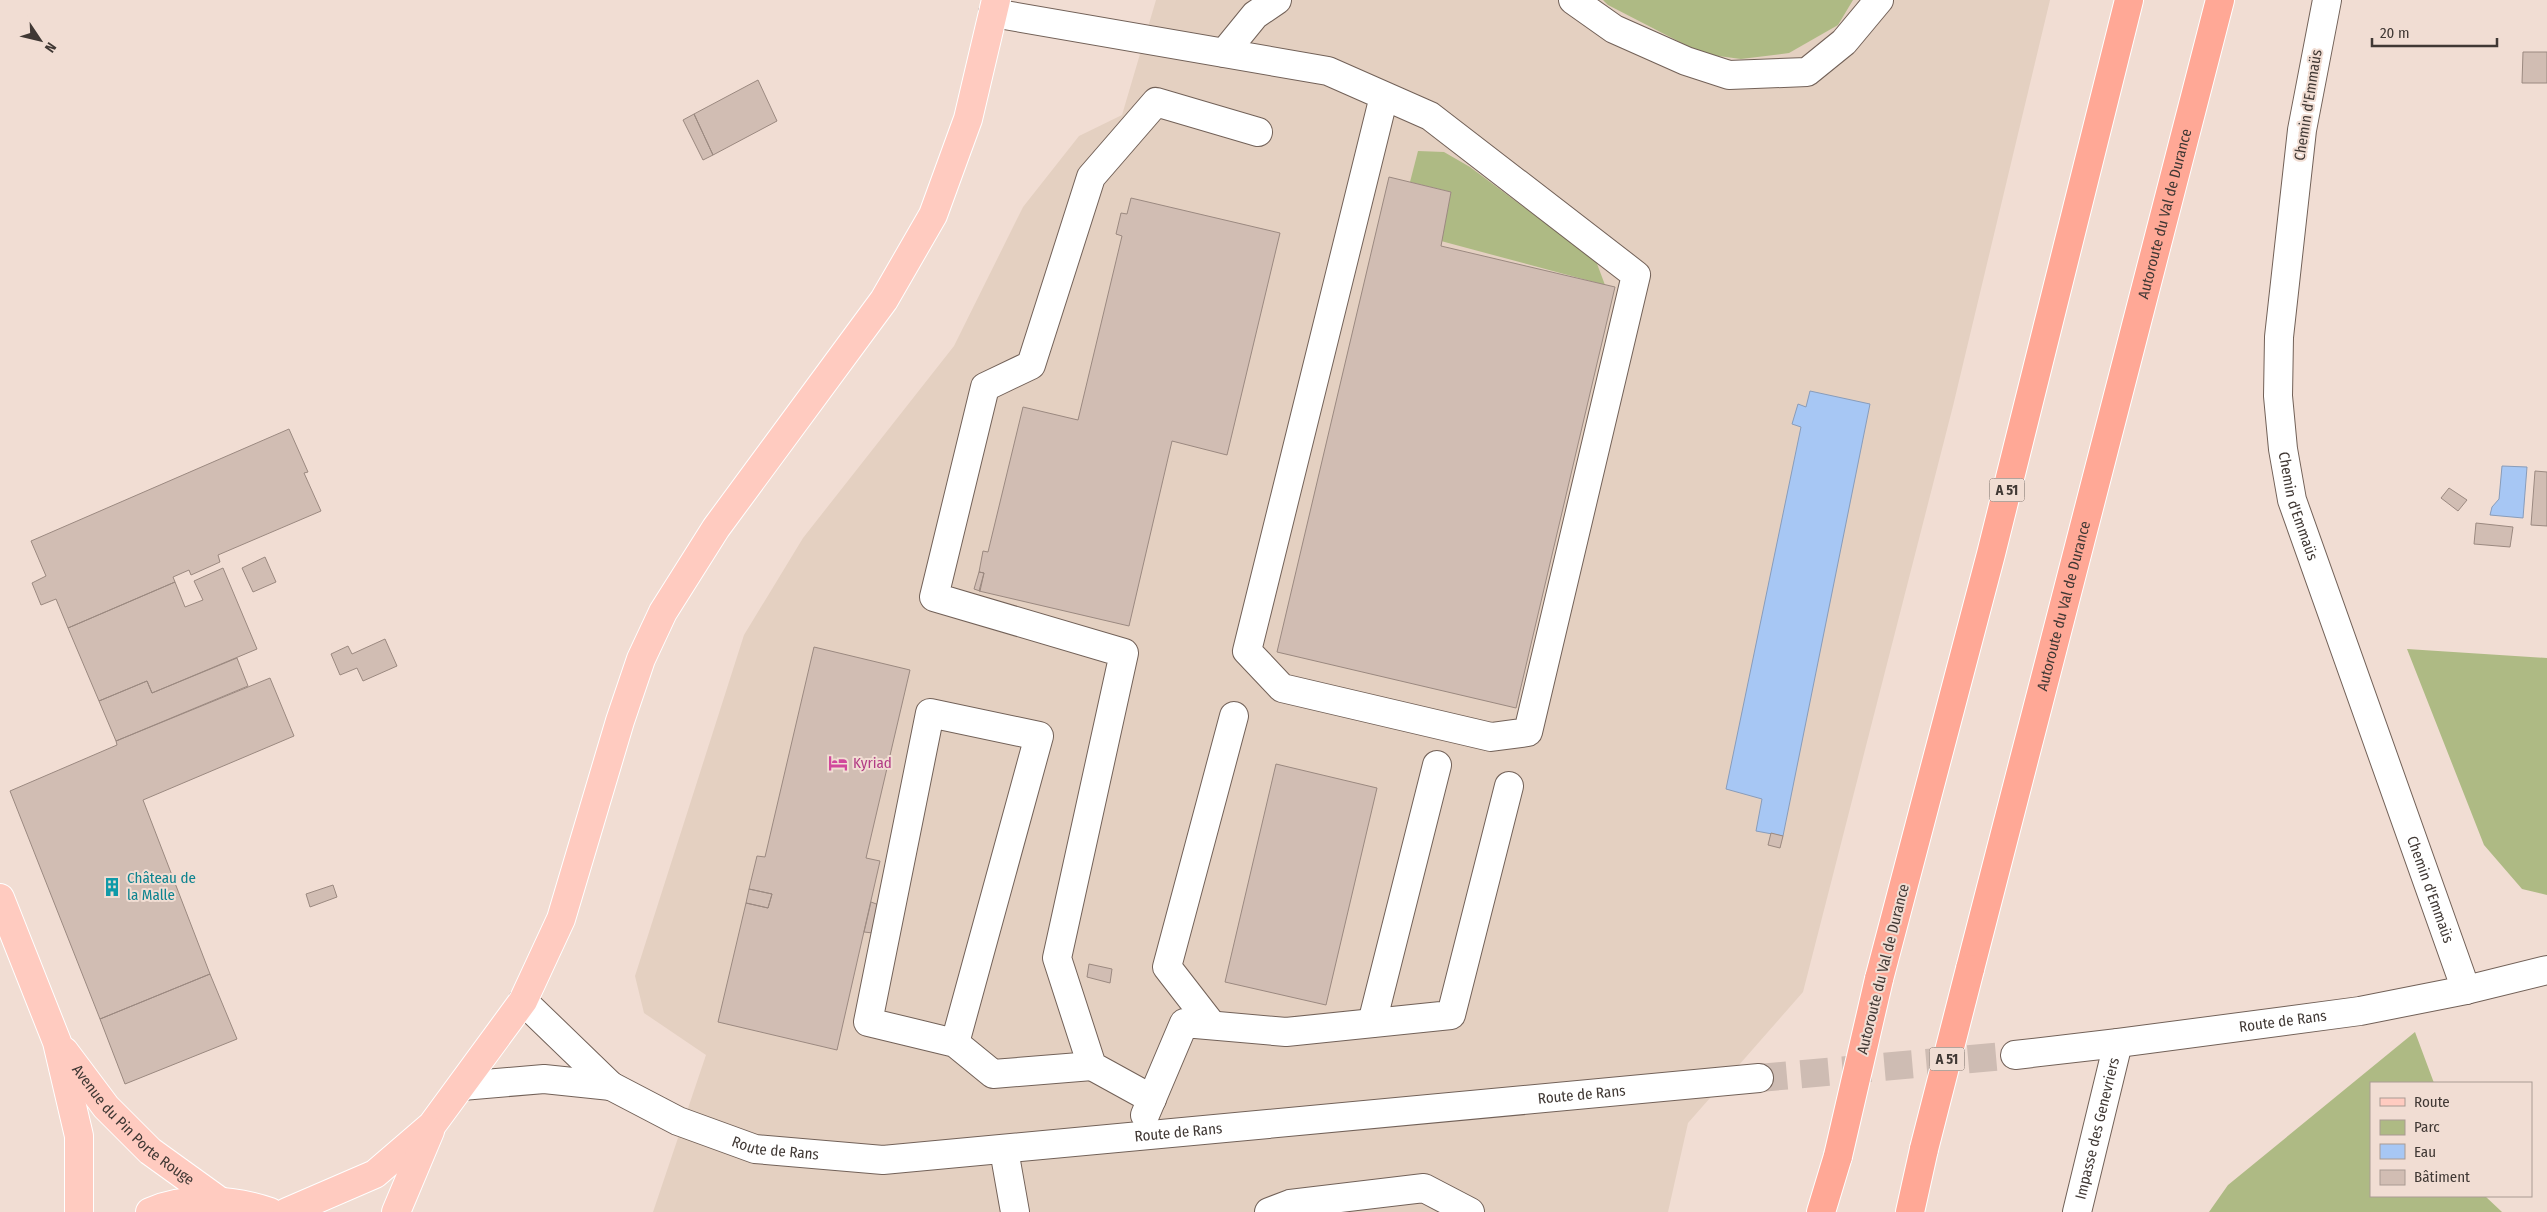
<svg xmlns="http://www.w3.org/2000/svg" width="2547" height="1212" font-family="'Fira Sans Condensed',sans-serif">
<style>
.industrial{fill:#e4d0c1}
.green{fill:#aeba84}
.water{fill:#a7c7f4;stroke:#889cba}
.building{fill:#d1bdb3;stroke:#9b8980}
.lines{fill:none;stroke-linecap:round;stroke-linejoin:round}
.minor-tunnel{stroke:#cebcb3;stroke-width:28;stroke-dasharray:28 14;stroke-linecap:butt}
.minor-casing{stroke:#726158;stroke-width:30}
.major-casing{stroke:#fff;stroke-width:30}
.highway-casing{stroke:#fff;stroke-width:30}
.minor{stroke:#fff;stroke-width:28}
.major{stroke:#ffcbc0;stroke-width:28}
.highway{stroke:#ffa896;stroke-width:28}
.highway-bridge-casing{stroke:#fff;stroke-width:30;stroke-linecap:butt}
.highway-bridge{stroke:#ffa896;stroke-width:28}
.labels{text-anchor:middle;stroke-width:4;stroke-linejoin:round;paint-order:stroke}
.shield{fill:#f1ddd3;stroke:#756a64;stroke-width:1}
.shield-label{font-size:14px;font-weight:bold;fill:#403834}
.street-label{font-size:15px;fill:#403834;stroke:#f1ddd3}
.hotel-label{font-size:15px;fill:#b23c85;stroke:#f1ddd3;text-anchor:start}
.culture-label{font-size:15px;fill:#0d838f;stroke:#f1ddd3;text-anchor:start}
</style>
<rect width="100%" height="100%" fill="#f1ddd3"/>
<!-- industrial -->
<path class="industrial" d="M1156,0H2050L1953,406L1803,992L1688,1123L1668,1212H653L706,1055L644,1013L635,976L744,635L803,538L954,346L1023,207L1079,136L1122,115Z"/>
<!-- green -->
<path class="green" d="M1603,0H1853L1838,25L1789,53L1741,59L1703,54L1608,5Z
M1418,151L1444,152L1470,167L1596,261L1605,285L1441,241L1451,192L1410,182Z
M2407,649L2547,658V895L2522,889L2484,845Z
M2415,1032L2434,1083H2371V1196H2485L2502,1212H2209L2228,1185Z"/>
<!-- water -->
<path class="water" d="M1810,391L1870,404L1783,836L1756,831L1762,799L1726,789L1801,427L1792,424L1798,404L1806,407Z
M2502,466L2527,467L2523,518L2490,515L2492,507L2499,499Z"/>
<!-- building -->
<path class="building" d="M2523,52H2547V83H2522Z
M758,80L777,121L713,155L694,114Z
M694,114L713,155L703,160L683,120Z
M1389,177L1451,192L1441,246L1615,287L1516,708L1277,652Z
M1131,198L1280,233L1227,455L1172,441L1129,626L979,591L984,573L979,572L983,551L988,552L1023,407L1078,420L1122,236L1116,234L1121,213L1127,214Z
M289,429L308,472L304,473L321,511L218,555L220,562L191,575L189,570L173,577L175,582L68,628L56,599L41,605L32,583L46,576L31,541Z
M2535,471L2547,472V526L2531,525Z
M2449,488L2467,500L2458,511L2441,498Z
M2476,523L2513,527L2510,547L2474,544Z
M265,557L276,582L253,592L242,568Z
M223,568L257,649L152,693L147,681L99,701L68,628L175,582L185,607L203,600L194,581Z
M979,572L984,573L980,591L974,589Z
M385,639L397,666L363,681L357,668L340,675L331,654L348,646L352,654Z
M814,647L910,670L866,858L880,861L837,1050L718,1022L746,903L768,908L772,894L749,889L757,856L765,857Z
M237,658L248,686L116,741L99,701L147,681L152,693Z
M270,678L294,736L143,800L210,974L100,1019L10,791L117,745L116,741Z
M1276,764L1377,788L1326,1005L1225,982Z
M1771,833L1783,836L1780,848L1768,845Z
M333,885L337,897L310,907L306,894Z
M749,889L772,894L768,908L746,903Z
M871,902L879,905L873,933L864,932Z
M1089,964L1112,969L1110,983L1087,977Z
M210,974L237,1039L125,1084L100,1019Z"/>
<g class="lines">
<!-- minor-tunnel -->
<path class="minor-tunnel" d="M1759,1078L2015,1055"/>
<!-- minor casing -->
<g class="minor-casing">
<g id="minor">
<path d="M1573,0L1614,29L1686,61L1729,75L1807,72L1844,42L1879,0"/>
<path id="s1" d="M2327,0L2302,130L2279,337L2278,396L2283,449L2292,500L2466,990"/>
<path d="M993,13L1328,71L1430,116L1636,275L1528,732L1491,737L1282,688L1247,651L1384,96"/>
<path d="M1224,53L1255,15L1277,0"/>
<path id="s2" d="M523,1001L611,1086L678,1121L755,1149L883,1160L1759,1078"/>
<path d="M1372,1023L1437,765"/>
<path d="M1212,1025L1167,967L1234,716"/>
<path d="M955,1043L868,1022L930,713L1039,736L955,1043L993,1074L1092,1066"/>
<path id="s3" d="M2015,1055L2118,1043L2360,1011L2466,990L2547,970"/>
<path d="M462,1086L544,1079L611,1086"/>
<path d="M1152,1099L1092,1066L1057,958L1124,653L934,597L985,387L1031,365L1091,177L1156,102L1258,132"/>
<path d="M1145,1115L1184,1023L1286,1032L1451,1015L1509,786"/>
<path d="M1004,1150L1015,1212"/>
<path d="M1269,1212L1290,1204L1424,1188L1470,1212"/>
<path id="s4" d="M2077,1212L2118,1043"/>
</g>
</g>
<!-- major casing -->
<g class="major-casing">
<g id="major">
<path d="M0,898L57,1042L79,1136V1212"/>
<path id="s5" d="M64,1051L106,1107L150,1151L218,1200"/>
<path d="M150,1212C187,1196 232,1199 270,1212"/>
<path d="M287,1212L375,1174L432,1125L523,1001L561,919L620,721L641,659L663,612L716,528L884,300L933,215L968,119L996,0"/>
<path d="M396,1212L430,1131"/>
</g>
</g>
<!-- highway casing -->
<g class="highway-casing">
<g id="highway">
<path id="s6" d="M1970,969L2220,0"/>
<path d="M1879,979L1991,554L2129,0"/>
<path d="M1821,1212L1838,1156"/>
<path d="M1910,1212L1924,1149"/>
</g>
</g>
<!-- minor -->
<use href="#minor" class="minor"/>
<!-- major -->
<use href="#major" class="major"/>
<!-- highway -->
<use href="#highway" class="highway"/>
<!-- highway-bridge casing -->
<g class="highway-bridge-casing">
<path id="highway-bridge" d="M1924,1149L1970,969
M1838,1156L1879,979"/>
</g>
<!-- highway-bridge -->
<use href="#highway-bridge" class="highway-bridge"/>
</g>
<!-- icons -->
<defs>
<g id="hotel-bare" transform="scale(1.5)"><path d="M-6-4.5h1.5V1H6V5H4.5V3h-9V5H-6ZM-4 0a1.8 1.8 0 1 1 3.6 0ZM.5 0V-2.5h3Q6-2.5 6 0Z" fill="#d1479c" stroke="#f1ddd3" stroke-width="2.5" paint-order="stroke"/></g>
<g id="building-bare" transform="scale(1.5)"><path d="M-4-6H4V6H1V3H-1V6H-4ZM-2.5-4.3h1.7v1.8h-1.7ZM.8-4.3h1.7v1.8H.8ZM-2.5-1h1.7V.8h-1.7ZM.8-1h1.7V.8H.8Z" fill="#0f9aa8" stroke="#f1ddd3" stroke-width="2.5" paint-order="stroke"/></g>
</defs>
<g fill-rule="evenodd">
<use href="#hotel-bare" x="838" y="763"/>
<use href="#building-bare" x="112" y="887"/>
</g>
<g class="labels">
<!-- shield labels -->
<g class="shield">
<rect x="1989.5" y="478.5" width="35" height="23" rx="4"/>
<rect x="1929.5" y="1047.5" width="35" height="23" rx="4"/>
</g>
<g class="shield-label">
<text x="2007" y="495">A 51</text>
<text x="1947" y="1064">A 51</text>
</g>
<!-- street labels -->
<g class="street-label">
<text transform="translate(2308 105) rotate(-81)" y="5">Chemin d'Emmaüs</text>
<text dy="5" stroke="none"><textPath href="#s6" startOffset="780">Autoroute du Val de Durance</textPath></text>
<text dy="5" stroke="none"><textPath href="#s1" startOffset="512">Chemin d'Emmaüs</textPath></text>
<text dy="5" stroke="none"><textPath href="#s6" startOffset="375">Autoroute du Val de Durance</textPath></text>
<text dy="5" stroke="none"><textPath href="#s1" startOffset="918">Chemin d'Emmaüs</textPath></text>
<text transform="translate(1883 969) rotate(-76)" y="5">Autoroute du Val de Durance</text>
<text dy="5" stroke="none"><textPath href="#s3" startOffset="270">Route de Rans</textPath></text>
<text dy="5" stroke="none"><textPath href="#s2" startOffset="1110">Route de Rans</textPath></text>
<text dy="5" stroke="none"><textPath href="#s5" startOffset="102">Avenue du Pin Porte Rouge</textPath></text>
<text dy="5" stroke="none"><textPath href="#s4" startOffset="86">Impasse des Genevriers</textPath></text>
<text dy="5" stroke="none"><textPath href="#s2" startOffset="705">Route de Rans</textPath></text>
<text dy="5" stroke="none"><textPath href="#s2" startOffset="300">Route de Rans</textPath></text>
</g>
<!-- hotel labels -->
<g class="hotel-label">
<text x="853" y="768">Kyriad</text>
</g>
<!-- culture labels -->
<g class="culture-label">
<text x="127" y="883">Château de<tspan x="127" dy="17">la Malle</tspan></text>
</g>
</g>
<!-- legend -->
<rect x="2370" y="1082" width="162" height="115" fill="#f1ddd3" stroke="#aa9b93"/>
<rect x="2380" y="1098" width="25" height="8" fill="#ffcbc0" stroke="#aa9b93"/>
<text x="2414" y="1107" font-size="15" fill="#403834">Route</text>
<rect x="2380" y="1120" width="25" height="15" fill="#aeba84" stroke="#aa9b93"/>
<text x="2414" y="1132" font-size="15" fill="#403834">Parc</text>
<rect x="2380" y="1144" width="25" height="15" fill="#a7c7f4" stroke="#aa9b93"/>
<text x="2414" y="1157" font-size="15" fill="#403834">Eau</text>
<rect x="2380" y="1170" width="25" height="15" fill="#d1bdb3" stroke="#aa9b93"/>
<text x="2414" y="1182" font-size="15" fill="#403834">Bâtiment</text>
<!-- north arrow -->
<g transform="translate(40 40) rotate(125)" stroke="#f1ddd3" stroke-width="4" paint-order="stroke">
<path d="M0-4L9 19L0 12L-9 19Z" fill="#403834"/>
<text y="-8" font-size="14" font-weight="bold" text-anchor="middle" fill="#403834">N</text>
</g>
<!-- scale -->
<path d="M2372 38v8h125v-8" fill="none" stroke="#403834" stroke-width="2.5"/>
<text x="2380" y="38" font-size="15" fill="#403834" stroke="#f1ddd3" stroke-width="4" paint-order="stroke">20 m</text>
</svg>
